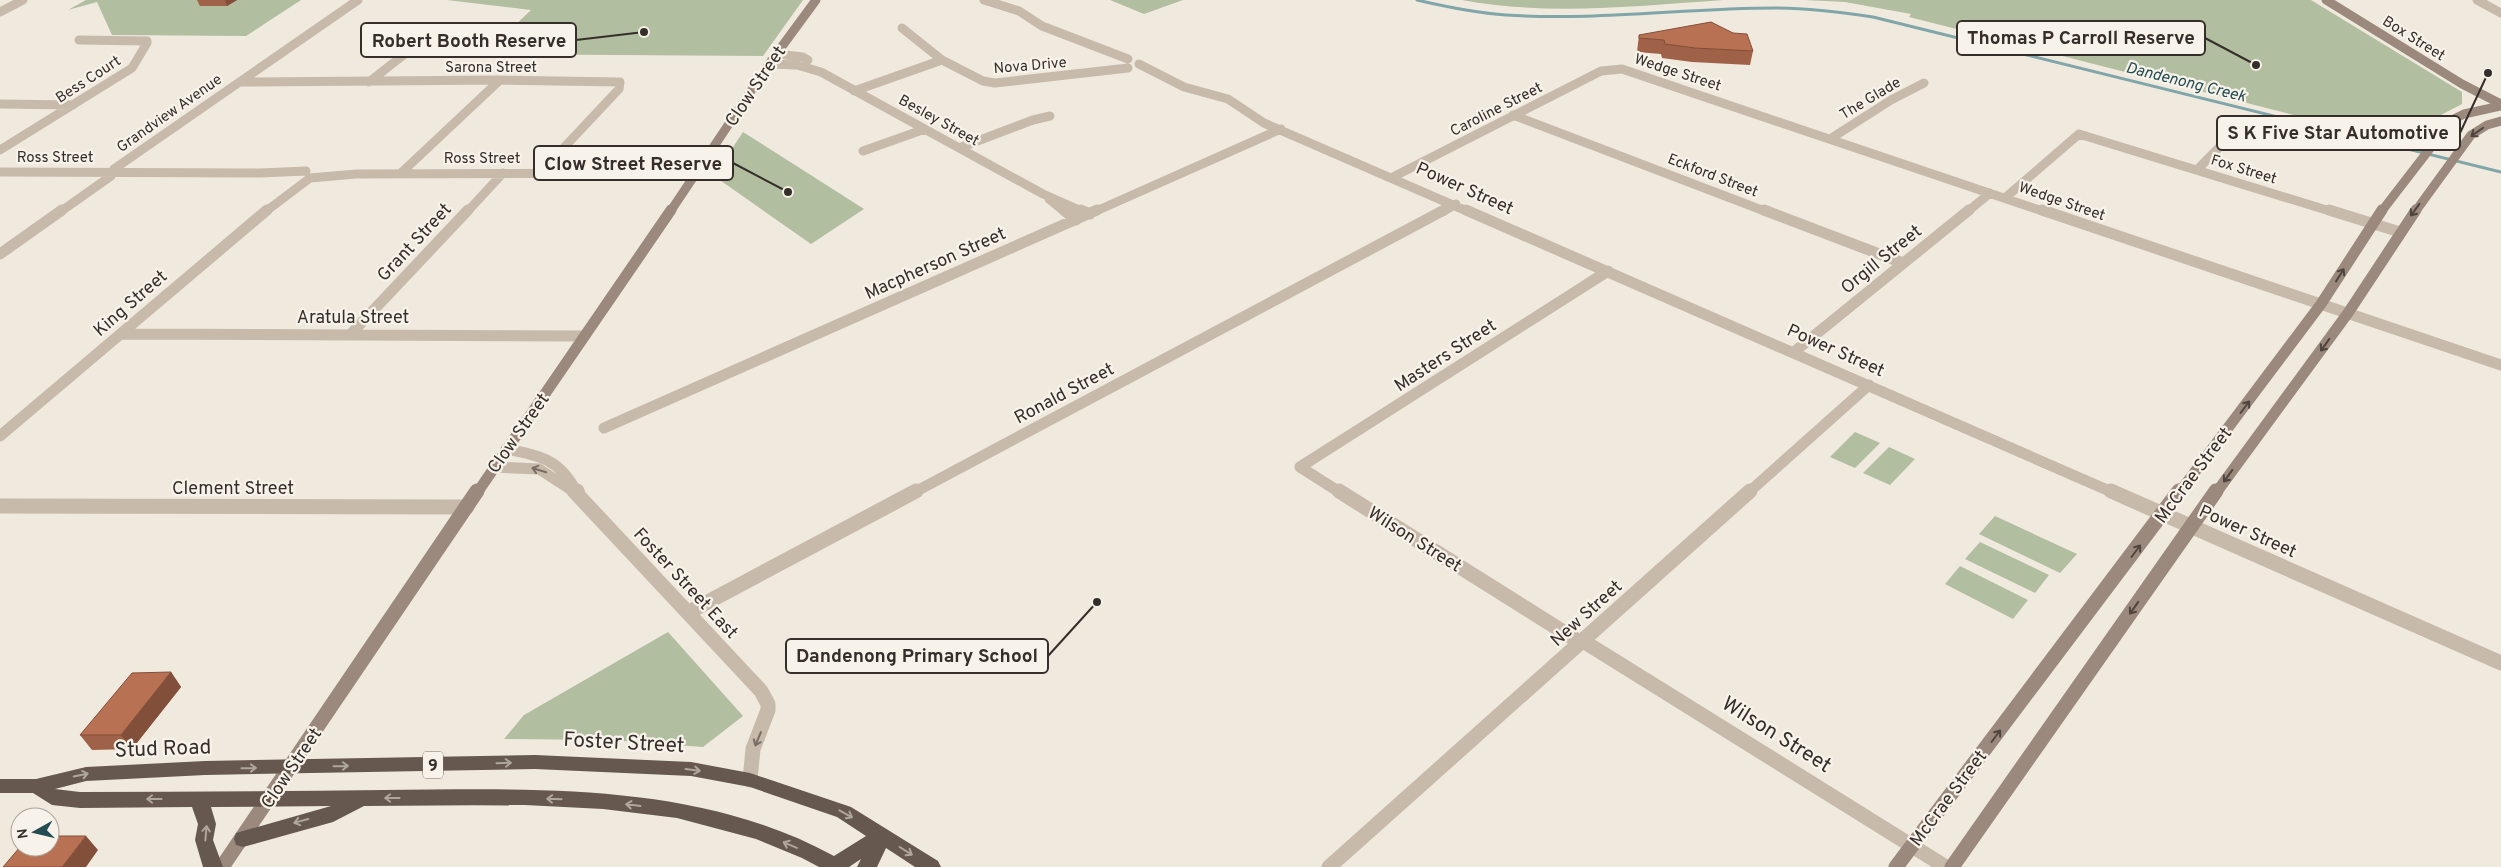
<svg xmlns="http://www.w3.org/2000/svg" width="2501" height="867" font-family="Overpass,sans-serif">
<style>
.green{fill:#b2bea0}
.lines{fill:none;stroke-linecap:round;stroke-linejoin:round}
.stream{stroke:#80a6aa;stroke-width:3}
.minor-far2{stroke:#c7baab;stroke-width:9}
.minor-far1{stroke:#c7baab;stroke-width:11}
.minor{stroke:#c7baab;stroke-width:15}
.tertiary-far1{stroke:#c7baab;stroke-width:11}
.tertiary{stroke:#c7baab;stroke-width:15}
.secondary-far2{stroke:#9b897d;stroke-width:9}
.secondary-far1{stroke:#9b897d;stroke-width:11}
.secondary{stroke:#9b897d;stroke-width:15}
.trunk{fill:#66584f;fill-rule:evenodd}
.wall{fill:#9f6147}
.shaded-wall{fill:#824f3a}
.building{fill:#b97153;stroke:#824f3a}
.oneway{stroke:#4f453f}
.oneway2{stroke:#776d64}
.oneway3{stroke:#afa69c}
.labels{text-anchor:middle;stroke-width:4.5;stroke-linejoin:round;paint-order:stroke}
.far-street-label{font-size:15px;fill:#362e2a;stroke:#f8f3ea}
.far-water-label{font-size:16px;font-style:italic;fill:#234d53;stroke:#f8f3ea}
.shield{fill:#f8f3ea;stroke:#706964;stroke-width:1}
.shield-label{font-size:16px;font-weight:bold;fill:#362e2a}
.street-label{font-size:18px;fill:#362e2a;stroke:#f8f3ea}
.near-street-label{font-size:21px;fill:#362e2a;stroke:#f8f3ea}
.leader{fill:none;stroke:#362e2a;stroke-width:2}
.callout-dot{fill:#362e2a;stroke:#f8f3ea;stroke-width:2}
.callout{fill:#f8f3ea;stroke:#362e2a;stroke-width:2}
.callout-label{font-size:19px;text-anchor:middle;font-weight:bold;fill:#362e2a}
</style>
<rect width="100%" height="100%" fill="#f0e9de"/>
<!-- green -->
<path class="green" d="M86,0H301L246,36L112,35L97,2L68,10Z
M447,0H803L763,56L485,54L531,10Z
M1110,0H1183L1144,14Z
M1462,0H1724C1637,6 1547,16 1462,0Z
M1804,0H2311L2462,92V104L2435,118L2415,146L1909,17L1911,14L1845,2Z
M743,132L864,209L811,244L714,176Z
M1855,432L1880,443L1855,468L1830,457Z
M1889,447L1915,459L1890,485L1863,473Z
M1995,516L2077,554L2060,573L1979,534Z
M1980,542L2049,575L2035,593L1965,559Z
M1960,566L2028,600L2013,619L1945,584Z
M668,632L743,716L703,747L609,740L504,739L524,715Z"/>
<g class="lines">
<!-- stream -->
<path class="stream" d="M1417,0C1447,7 1476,13 1506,15C1596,21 1686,8 1775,8C1808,8 1841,12 1873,17L2501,172"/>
<!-- minor-far2 -->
<path class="minor-far2" d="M984,0L1019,11L1042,26L1128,59
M2477,0L2501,13
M0,12L23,0
M902,28L942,60
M776,54L803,57L808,60
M769,64L797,65L821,72L1043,194L1084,212
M1139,64L1184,87L1228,99L1264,123L1469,212
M241,82L500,80L620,82L619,89L540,173
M369,82L420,42
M854,91L942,60L983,81L995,83L1128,68
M0,104L73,105
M1513,115L1767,212
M1830,139L1891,100L1924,83
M959,148L1033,120L1050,116
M0,150L132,68L147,43V41L79,40
M863,151L925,129
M2197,170L2238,128
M0,172L260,173L306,171
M401,173L500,80
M1393,177L1601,71L1622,69L2045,212
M310,178L356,174L697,173
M2005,198L2079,134L2333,212
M1049,199L1065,212
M60,212L111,176L114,169L358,0
M265,212L310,178
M467,212L503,173
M1094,212L1281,129
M1442,212L1456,204
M1967,212L1990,193"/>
<!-- minor-far1 -->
<path class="minor-far1" d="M1064,210L1076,220
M1081,210L1090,214
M1466,210L2114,493
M1764,210L1903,263
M2042,210L2501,365
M2329,210L2400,232
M0,254L62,210
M121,334L584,336
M350,335L468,210
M1794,352L1969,210
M604,428L1097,210
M0,436L267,210
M913,493L1444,210
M1341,493L1300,467L1608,271
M1748,493L1869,385"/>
<!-- minor -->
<path class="minor" d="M1339,491L1581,643
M2111,491L2501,663
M0,506L467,507
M689,612L916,491
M1583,641L1946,867
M1329,867L1750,491"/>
<!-- tertiary-far1 -->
<path class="tertiary-far1" d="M506,449C540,455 561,460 577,493
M494,467L539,469L576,493"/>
<!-- tertiary -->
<path class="tertiary" d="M574,491L761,691L768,704V710L753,749L750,780
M577,491L578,494"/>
<!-- secondary-far2 -->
<path class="secondary-far2" d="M2326,0L2462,84L2501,104
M670,212L769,64L816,0
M2381,212L2452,120L2464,114L2501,106
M2415,212L2471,135L2487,125L2501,121"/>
<!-- secondary-far1 -->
<path class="secondary-far1" d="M477,493L671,210
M2179,493L2321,304L2382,210
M2216,493L2348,313L2416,210"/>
<!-- secondary -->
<path class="secondary" d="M222,867L477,491
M1896,867L2179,491
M1952,867L2216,491"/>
<!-- trunk -->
<path class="trunk" d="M535,755L691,762L750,773L851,807L938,861L941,867H915L886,848L877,867H857L861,859L849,867H819L802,858L756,839L677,818L603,809L525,805L364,806L333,822L243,847L236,845L234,839L236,833L331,806L211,807L216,824L213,840L223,867H203L195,840L198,824L192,807L80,808L52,805L33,793H0V779H36L86,767L205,761ZM535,769L691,776L750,787L837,817L866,836L834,856C697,781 534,789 383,790C282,791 181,792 80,792L55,789L86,781L205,775Z"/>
</g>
<!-- wall -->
<path class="wall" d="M197,0H237L227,6H200Z
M1639,35L1753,51L1750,65L1692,62L1662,58L1661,54L1637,52Z
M171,672L181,687L132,749L92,750L80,735Z"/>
<!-- shaded-wall -->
<path class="shaded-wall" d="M225,0H237L227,6Z
M171,672L181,687L132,749L121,735Z
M86,836L98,850L86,867H62Z"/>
<!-- building -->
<path class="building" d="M1711,22L1733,33L1747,34L1753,51L1695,48L1665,44L1664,40L1639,38V35Z
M171,672L121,735H80L132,673Z
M50,836H86L62,867H3L20,847H50Z"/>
<!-- one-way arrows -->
<defs><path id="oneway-shaft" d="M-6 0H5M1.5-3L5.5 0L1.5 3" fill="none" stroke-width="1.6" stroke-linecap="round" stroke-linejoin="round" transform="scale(1.25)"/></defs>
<g class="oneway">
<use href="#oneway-shaft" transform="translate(2477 132) rotate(145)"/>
<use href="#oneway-shaft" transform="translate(2415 210) rotate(126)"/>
<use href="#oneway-shaft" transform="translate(2340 275) rotate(-58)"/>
<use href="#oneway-shaft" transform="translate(2325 345) rotate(126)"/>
<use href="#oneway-shaft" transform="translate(2245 407) rotate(-53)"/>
<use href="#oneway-shaft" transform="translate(2228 476) rotate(126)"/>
<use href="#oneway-shaft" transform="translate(2136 551) rotate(-53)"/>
<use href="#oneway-shaft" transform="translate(2134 608) rotate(125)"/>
<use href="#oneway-shaft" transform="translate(1996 736) rotate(-53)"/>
</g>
<g class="oneway2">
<use href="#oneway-shaft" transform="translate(539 470) rotate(-163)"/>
<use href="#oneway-shaft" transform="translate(758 739) rotate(113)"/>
</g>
<g class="oneway3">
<use href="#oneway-shaft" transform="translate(504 763) rotate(-2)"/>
<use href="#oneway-shaft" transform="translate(341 766) rotate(-1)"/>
<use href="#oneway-shaft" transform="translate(249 768) rotate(-1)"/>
<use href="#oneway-shaft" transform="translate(693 770) rotate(7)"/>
<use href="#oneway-shaft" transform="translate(81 775) rotate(-12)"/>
<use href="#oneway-shaft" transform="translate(392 798) rotate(180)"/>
<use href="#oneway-shaft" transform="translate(154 799) rotate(180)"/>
<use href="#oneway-shaft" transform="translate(554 799) rotate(-178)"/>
<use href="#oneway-shaft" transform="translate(633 805) rotate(-173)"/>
<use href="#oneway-shaft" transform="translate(846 814) rotate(29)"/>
<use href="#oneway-shaft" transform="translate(301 821) rotate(165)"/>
<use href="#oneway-shaft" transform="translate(206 833) rotate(-85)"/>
<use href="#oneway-shaft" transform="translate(790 845) rotate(-157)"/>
<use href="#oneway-shaft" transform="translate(906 851) rotate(32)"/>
</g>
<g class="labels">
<!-- far-street labels -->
<g class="far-street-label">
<text transform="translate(2414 38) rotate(32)" y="5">Box Street</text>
<text transform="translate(1030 65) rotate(-5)" y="5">Nova Drive</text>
<text x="491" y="72">Sarona Street</text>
<text transform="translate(1678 72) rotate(18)" y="5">Wedge Street</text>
<text transform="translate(88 79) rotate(-33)" y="5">Bess Court</text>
<text transform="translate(1870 98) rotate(-31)" y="5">The Glade</text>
<text transform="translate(1496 109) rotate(-27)" y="5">Caroline Street</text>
<text transform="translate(169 113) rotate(-35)" y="5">Grandview Avenue</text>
<text transform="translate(939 120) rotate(29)" y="5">Besley Street</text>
<text x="55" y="162">Ross Street</text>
<text x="482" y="163">Ross Street</text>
<text transform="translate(2244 169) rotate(17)" y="5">Fox Street</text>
<text transform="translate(1713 175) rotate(21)" y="5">Eckford Street</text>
<text transform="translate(2062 201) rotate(19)" y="5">Wedge Street</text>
</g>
<!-- far-water labels -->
<g class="far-water-label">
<text transform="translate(2186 81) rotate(14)" y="6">Dandenong Creek</text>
</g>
<!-- shield labels -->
<rect class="shield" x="423" y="751.5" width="20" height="27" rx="4"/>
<g class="shield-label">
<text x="433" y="771">9</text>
</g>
<!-- street labels -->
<g class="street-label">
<text transform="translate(755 86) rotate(-56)" y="6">Clow Street</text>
<text transform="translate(1465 188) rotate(24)" y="6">Power Street</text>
<text transform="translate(414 242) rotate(-47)" y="6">Grant Street</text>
<text transform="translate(1881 259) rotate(-39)" y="6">Orgill Street</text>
<text transform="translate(935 263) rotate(-24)" y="6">Macpherson Street</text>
<text transform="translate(130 303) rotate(-41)" y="6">King Street</text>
<text x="353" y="323">Aratula Street</text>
<text transform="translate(1836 350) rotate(24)" y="6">Power Street</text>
<text transform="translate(1445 355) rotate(-33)" y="6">Masters Street</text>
<text transform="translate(1064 393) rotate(-28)" y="6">Ronald Street</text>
<text transform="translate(518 433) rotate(-55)" y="6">Clow Street</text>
<text transform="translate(2193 475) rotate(-53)" y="6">McCrae Street</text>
<text x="233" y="494">Clement Street</text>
<text transform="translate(2248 531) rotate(24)" y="6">Power Street</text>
<text transform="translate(1415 539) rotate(32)" y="6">Wilson Street</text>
<text transform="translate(686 583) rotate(47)" y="6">Foster Street East</text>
<text transform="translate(1586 613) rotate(-42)" y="6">New Street</text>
<text transform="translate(291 768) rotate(-56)" y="6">Clow Street</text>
<text transform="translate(1948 798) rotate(-53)" y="6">McCrae Street</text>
</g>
<!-- near-street labels -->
<g class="near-street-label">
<text transform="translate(1777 734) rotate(32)" y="7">Wilson Street</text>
<text transform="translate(624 742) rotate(3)" y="7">Foster Street</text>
<text transform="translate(163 748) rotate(-2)" y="7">Stud Road</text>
</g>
</g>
<!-- callouts -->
<path class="leader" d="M2256 65L2205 38M644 32L576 40M2488 73L2460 133M788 192L733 163M1097 602L1048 656"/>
<g class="callout-dot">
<circle cx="2256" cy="65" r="5"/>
<circle cx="644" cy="32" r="5"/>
<circle cx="2488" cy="73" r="5"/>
<circle cx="788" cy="192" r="5"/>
<circle cx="1097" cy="602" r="5"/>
</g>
<g class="callout">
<rect x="1957" y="21" width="248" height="34" rx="5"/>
<rect x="361" y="23" width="215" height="34" rx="5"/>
<rect x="2217" y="116" width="243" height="34" rx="5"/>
<rect x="534" y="146" width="199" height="34" rx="5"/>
<rect x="786" y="639" width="262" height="34" rx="5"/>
</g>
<g class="callout-label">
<text x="2081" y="44">Thomas P Carroll Reserve</text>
<text x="469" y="47">Robert Booth Reserve</text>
<text x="2338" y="139">S K Five Star Automotive</text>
<text x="633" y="170">Clow Street Reserve</text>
<text x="917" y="662">Dandenong Primary School</text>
</g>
<!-- north arrow -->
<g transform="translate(35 832) rotate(262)"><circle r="24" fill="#f8f3ea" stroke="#aaa49d"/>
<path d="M0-4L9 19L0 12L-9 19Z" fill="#234d53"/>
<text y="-8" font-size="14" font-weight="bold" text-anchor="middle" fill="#362e2a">N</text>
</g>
</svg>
